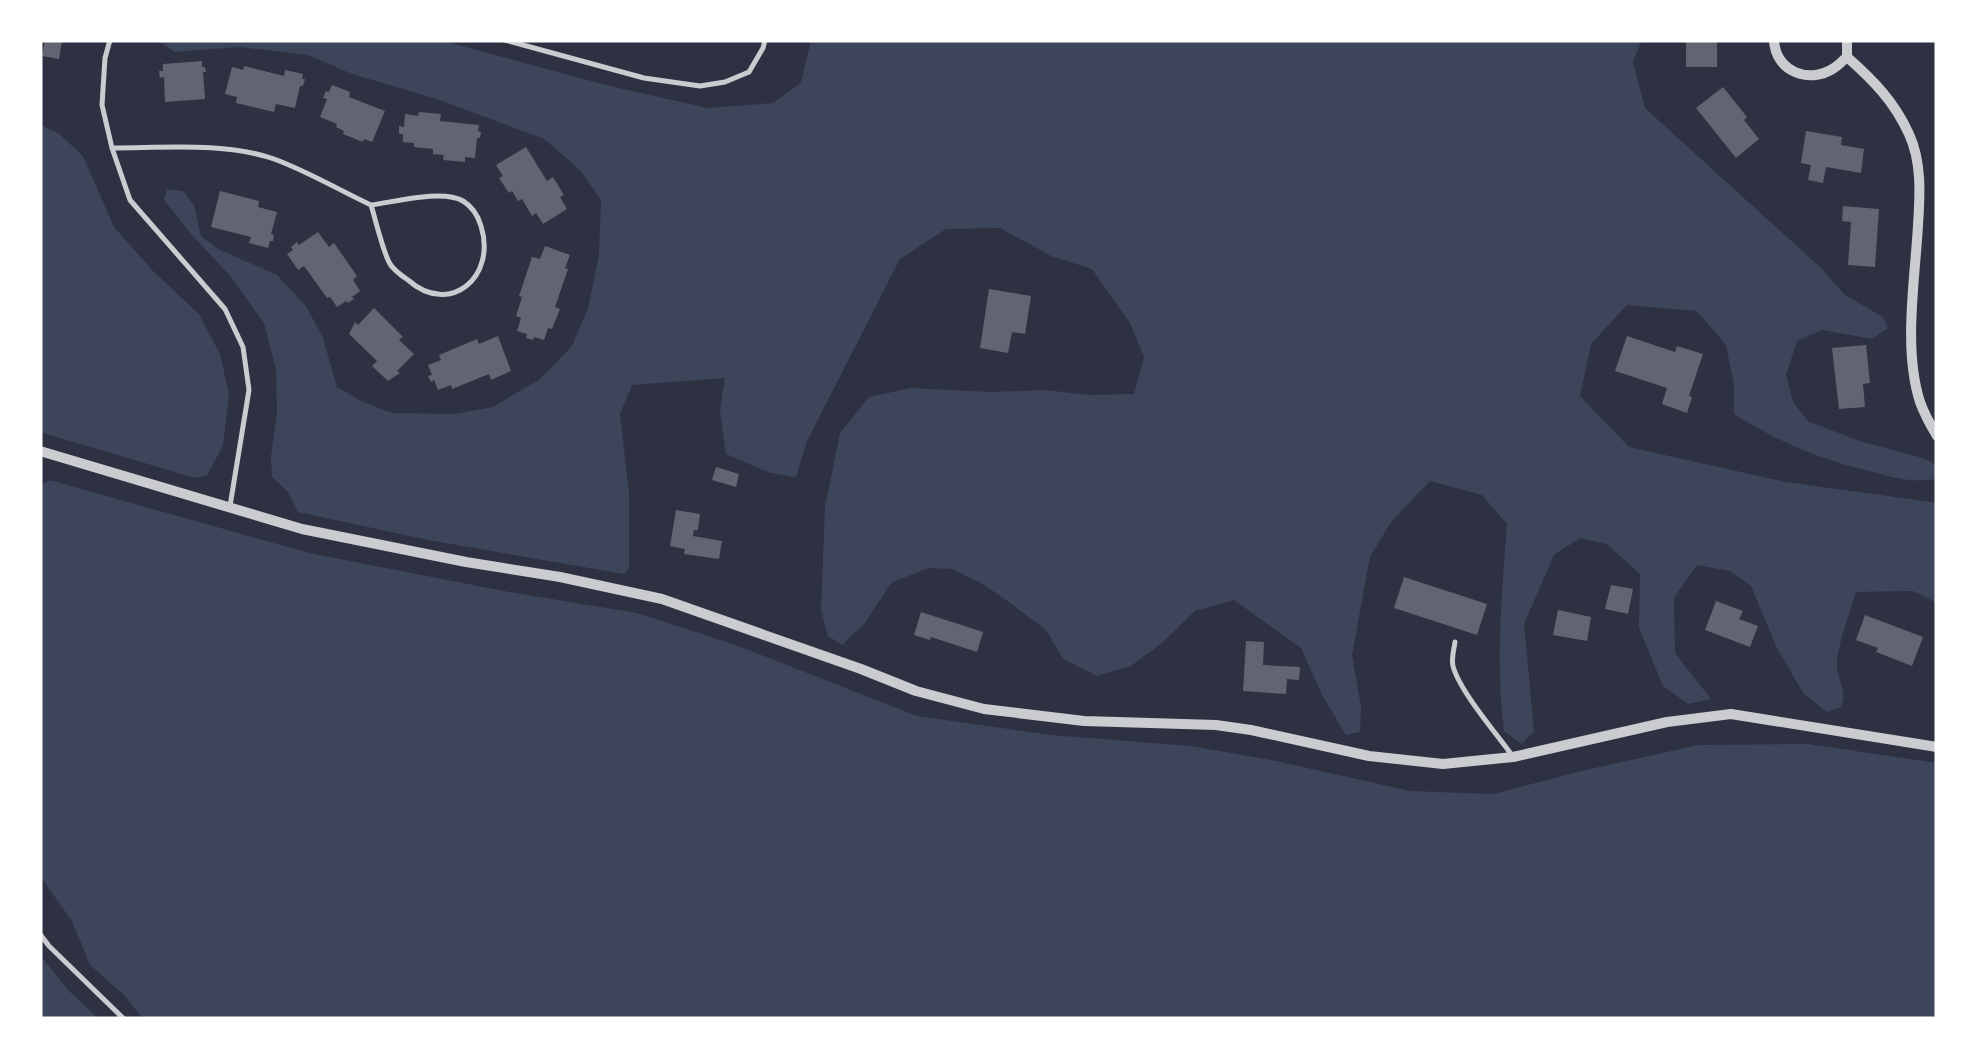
<svg xmlns="http://www.w3.org/2000/svg" width="1977" height="1059" font-family="'Fira Sans',sans-serif">
<style>
.green{fill:#3c4559}
.building{fill:#626471}
.lines{fill:none;stroke-linecap:round;stroke-linejoin:round}
.service{stroke:#caccd0;stroke-width:5}
.minor{stroke:#caccd0;stroke-width:10}
</style>
<rect width="100%" height="100%" fill="#2d3142"/>
<!-- green -->
<path class="green" d="M157,40H440L610,86L708,108L773,103L801,83L811,40H1642L1633,62L1645,108L1820,267L1845,295L1883,317L1888,328L1872,339L1822,330L1797,341L1786,375L1793,402L1808,421L1859,441L1923,458L1937,465L1936,479C1913,483 1895,478 1873,472C1821,460 1780,443 1734,414V385L1726,345L1697,311L1627,305L1591,344L1580,396L1629,447L1786,482L1932,502L1937,504V603L1913,591L1856,592C1851,608 1836,650 1837,666C1838,683 1848,690 1841,707L1827,712L1803,693L1776,646L1751,586L1730,571L1697,565L1674,598L1675,653L1711,699L1688,704L1663,686L1639,628L1640,574L1607,544L1580,538L1554,555L1524,624L1534,731L1522,744L1504,731C1495,662 1502,593 1507,524L1482,495L1430,481L1391,522L1370,557L1352,655L1361,707L1360,732L1346,735L1322,695L1301,648L1234,600L1195,611L1162,643L1131,666L1097,676L1063,659L1046,630L1010,603L983,584L952,569L928,568L891,583L865,623L842,645L828,636L821,610L825,507L840,433L869,397L911,388L989,392L1046,390L1089,395L1134,394L1144,357L1130,323L1092,269L1051,256L1000,228L946,229L900,259L807,441L796,477L770,473L726,454L720,410L725,378L632,385L620,414L629,493V568L624,574L428,540L298,512L288,492L272,477L271,457L277,410L276,369L264,323L232,278L192,235L164,200L167,189L183,191L194,205L201,236L218,249L277,275L306,306L323,338L337,387L361,401L392,413L454,414L493,407L540,379L572,346L588,308L599,255L601,200L581,171L544,139L437,99L352,74L308,55L240,47L175,52Z
M40,125L58,133L83,156L114,227L154,272L199,314L220,354L229,394L223,446L207,475L195,478L40,432Z
M50,480L309,553L504,591L637,613L736,645L917,716L1051,735L1191,746L1276,761L1410,791L1494,794L1581,771L1698,745L1808,744L1937,763V1019H143L123,994L90,965L72,921L40,876V486Z
M40,955L69,991L99,1019H40Z"/>
<!-- building -->
<path class="building" d="M45,40L62,41L59,59L42,56Z
M1686,40H1717V67H1686Z
M202,61V67H205L206,72H203L205,99L165,102L164,77L160,78L159,71H163V64Z
M244,66L284,76L285,70L303,74L302,79H305L303,86H300L295,108L276,104L274,112L236,103L237,97L225,94L232,67L243,70Z
M332,85L350,92L349,97L385,111L372,142L364,139L363,142L343,134L344,131L336,127L337,124L320,117L327,99L323,98L326,91L329,92Z
M1723,87L1747,117L1744,120L1759,139L1736,158L1696,108Z
M419,112L441,114L440,121L479,125L478,131L481,132L480,138H477L475,158L465,157V162L443,160L444,155L433,154V149L414,147V143L403,142V134H399V126L404,127L405,114L418,116Z
M1806,131L1842,137L1841,145L1864,149L1861,173L1826,167L1823,183L1808,180L1811,165L1801,163Z
M526,147L547,181L553,177L564,195L560,197L567,209L543,224L536,213L532,216L522,199L518,201L512,191L509,193L499,178L503,176L496,165Z
M220,191L259,201L258,207L277,212L271,234L274,235L273,241H270L268,248L249,243L251,237L211,227Z
M1843,206L1879,209L1875,267L1848,265L1851,222L1842,221Z
M318,232L329,247L334,243L357,276L353,280L360,291L352,297L354,299L348,303L346,301L337,307L330,297L327,298L304,266L298,270L287,254L293,250L291,247L297,242L299,245Z
M545,246L570,255L565,268L568,269L555,307L560,309L552,329L548,328L544,340L534,337L533,340L526,338L527,334L517,331L521,318L516,316L522,297L519,296L532,257L540,259Z
M989,289L1031,296L1025,334L1012,332L1008,353L980,348Z
M374,308L403,337L399,340L414,354L397,371L400,373L388,381L372,366L377,361L349,334L355,322L358,325Z
M498,336L511,371L491,380L489,374L452,389L451,385L438,390L434,380L431,382L428,376L432,375L428,365L441,360L439,355L477,339L479,344Z
M1627,336L1675,352L1677,346L1703,354L1689,396L1692,397L1687,413L1662,404L1667,388L1615,371Z
M1866,345L1870,383L1863,384L1865,407L1839,409L1832,348Z
M716,467L739,474L736,487L712,480Z
M676,510L700,514L698,530H694L693,536L722,541L719,559L684,554L685,549L670,546Z
M1404,577L1487,604L1477,635L1394,608Z
M1611,585L1633,589L1628,614L1605,609Z
M1716,601L1743,611L1739,619L1758,626L1750,647L1705,630Z
M1558,610L1591,617L1587,641L1553,635Z
M921,612L983,632L977,652L931,637L930,640L914,635Z
M1865,615L1923,637L1912,666L1876,652L1878,648L1856,640Z
M1246,641L1264,642L1263,665L1300,667L1299,680L1287,679L1286,694L1243,691Z"/>
<g class="lines">
<!-- service -->
<path class="service" d="M110,40L105,58L102,105L112,148L130,200L225,309L243,347L249,390L230,506
M505,40L644,78L700,86L725,82L749,72L763,48L765,40
M112,148C162,148 226,142 274,159C307,171 339,190 371,205C376,221 383,252 390,264C394,270 402,276 408,280C450,317 497,277 481,226C478,216 473,207 463,201C442,189 395,202 371,205
M1455,642C1454,650 1451,658 1453,666C1459,690 1496,733 1511,754
M40,934L49,946L124,1019"/>
<!-- minor -->
<path class="minor" d="M1774,40C1775,71 1809,85 1834,68C1839,65 1843,60 1847,57V40
M1847,57C1873,80 1894,101 1909,134C1922,162 1920,195 1918,225C1915,280 1903,349 1920,402C1924,413 1931,426 1937,436
M40,451L302,529L466,562L560,577L662,599L861,669L916,691L984,709L1084,721L1216,725L1251,730L1369,756L1443,764L1513,757L1667,722L1731,714L1937,747"/>
</g>
<!-- border -->
<rect width="1977" height="1059" fill="none" stroke="#ffffff" stroke-width="85"/>
</svg>
